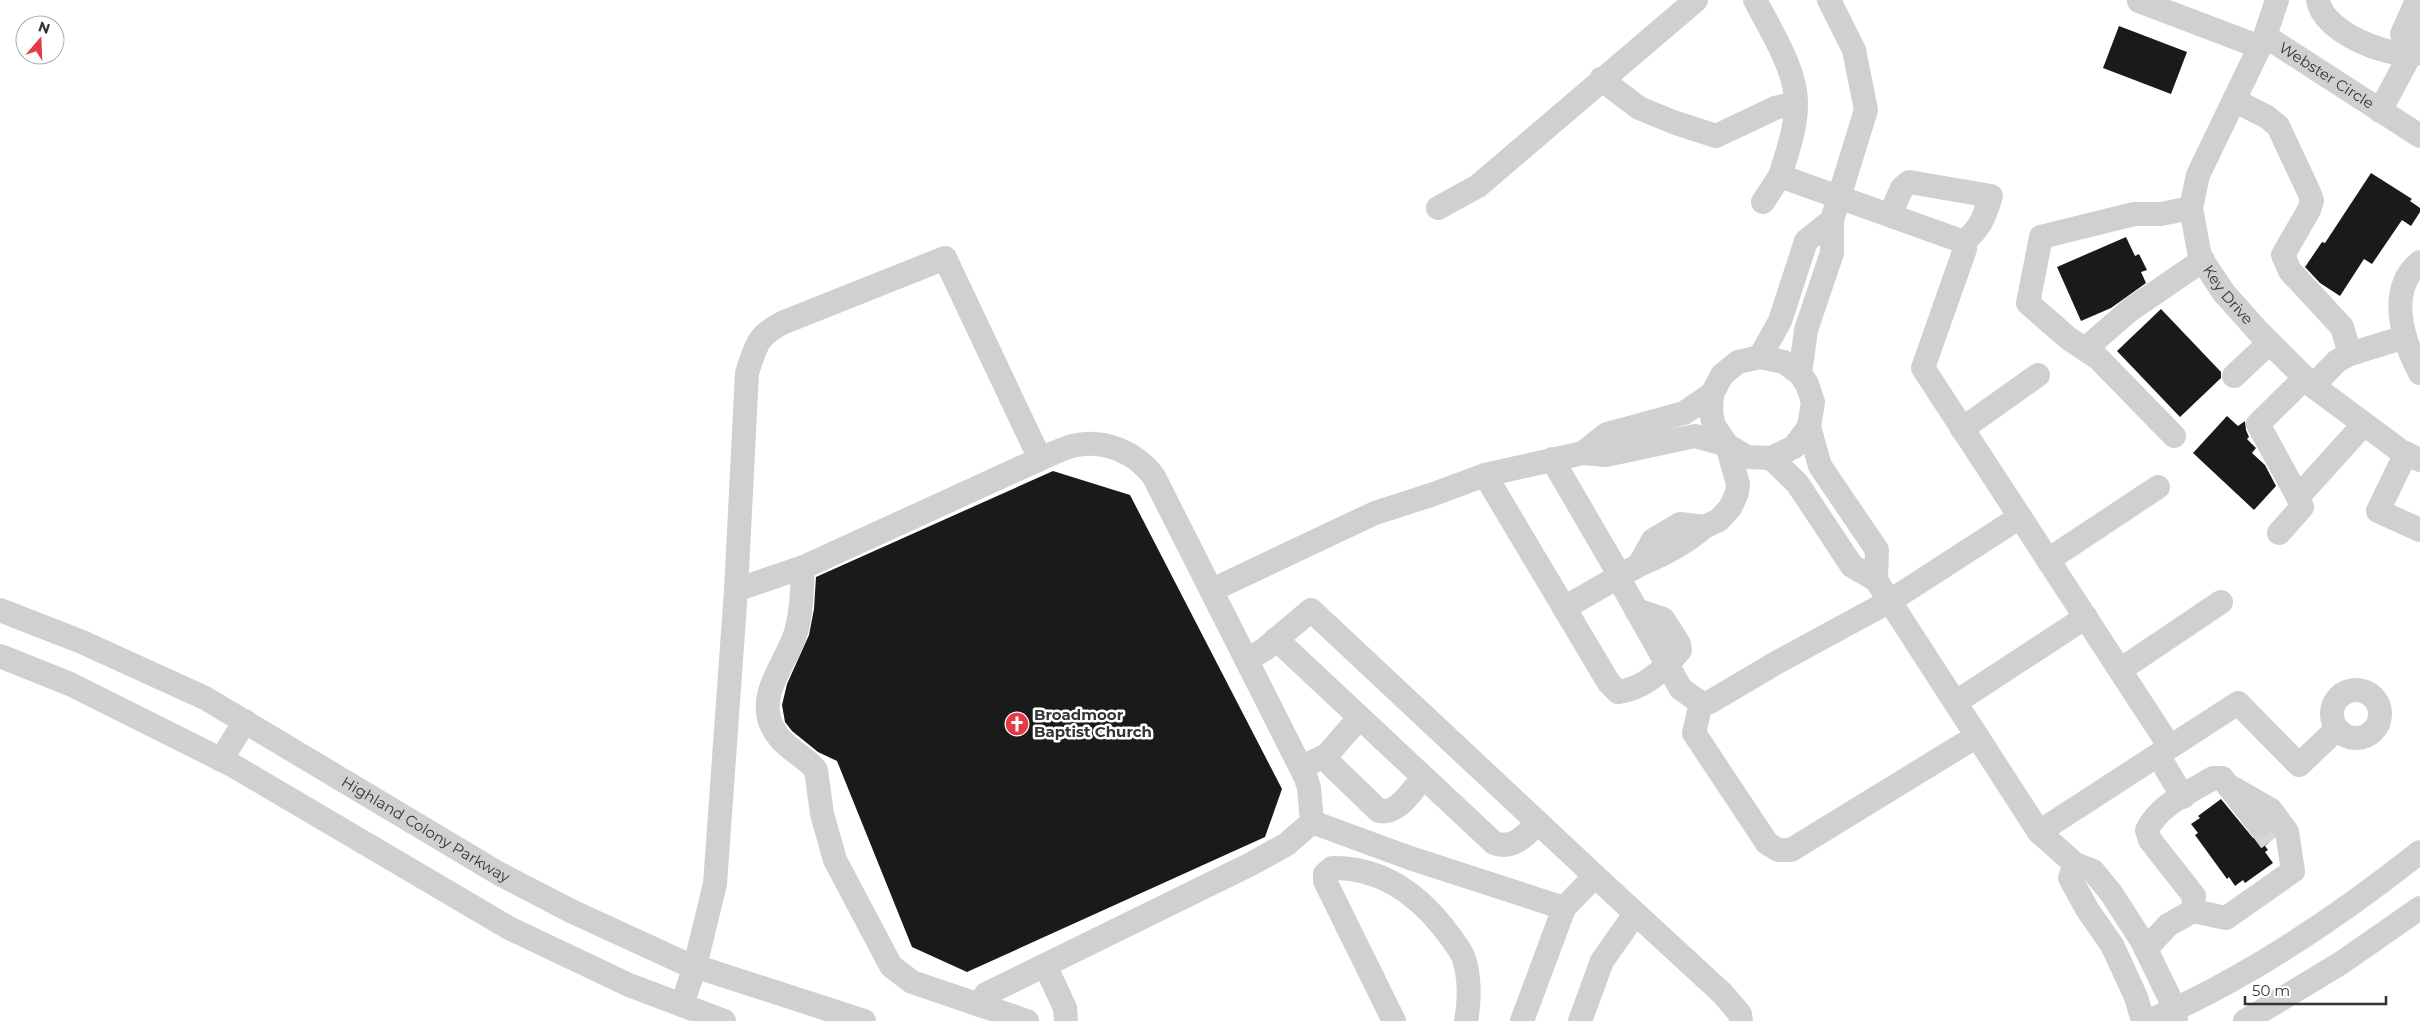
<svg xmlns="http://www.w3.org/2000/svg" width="2420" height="1021" font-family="Montserrat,sans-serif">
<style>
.building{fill:#1a1a1a}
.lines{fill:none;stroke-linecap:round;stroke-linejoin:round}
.minor-tunnel{stroke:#d6d6d6;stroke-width:24;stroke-dasharray:24 12;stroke-linecap:butt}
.minor{stroke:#d0d0d0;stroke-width:24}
.labels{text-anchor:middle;stroke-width:5;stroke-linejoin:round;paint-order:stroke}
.street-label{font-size:15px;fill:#333;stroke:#fff}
.poi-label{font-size:15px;font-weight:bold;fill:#333;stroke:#fff;text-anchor:start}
</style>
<rect width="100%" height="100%" fill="#fff"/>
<!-- building -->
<path class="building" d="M2119,26L2187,52L2171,94L2103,68Z
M2371,173L2412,199L2410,201L2420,208V212L2411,226L2402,220L2372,264L2364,259L2340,296L2320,283L2305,267L2322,242L2325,243Z
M2126,237L2135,256L2139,254L2147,270L2141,272L2146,283L2111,308L2081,321L2057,267Z
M2161,309L2221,372V378L2180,417L2117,351Z
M2227,416L2238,426L2245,421L2246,430L2249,437L2247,439L2256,448L2252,453L2265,465L2276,486L2254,510L2193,453Z
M1053,471L1130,495L1282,789L1265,837L967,972L912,947L837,761L818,752L792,731L785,722L782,705L787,684L809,635L814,609L816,577Z
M2221,799L2253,838H2261L2270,832L2274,837L2265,846L2268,850L2265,852L2273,863L2245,883L2243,880L2235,886L2229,877L2227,879L2195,835L2198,833L2191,824L2200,818L2198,816Z"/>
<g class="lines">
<!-- minor-tunnel -->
<path class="minor-tunnel" d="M2259,825L2271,841"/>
<!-- minor -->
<g class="minor">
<path d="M1755,0C1770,29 1797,71 1796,104C1796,129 1787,153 1780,176"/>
<path id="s1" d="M2277,0L2265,36L2420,136"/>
<path d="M2318,0C2322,32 2391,60 2420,53"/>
<path d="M2139,1L2260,47"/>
<path id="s2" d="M2265,36L2198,175L2191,208L2200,257L2224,293L2257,330L2313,386L2402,452L2420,460"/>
<path d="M2405,42L2402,34L2414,7"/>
<path d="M1601,79L1639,108L1673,122L1716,136L1775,108L1796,103"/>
<path d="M2234,100L2267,117L2278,126L2309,192L2312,201L2309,210L2283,255L2290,271L2342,327L2350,354"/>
<path d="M2380,111L2410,55L2420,26"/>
<path d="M1763,202L1780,176L1964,242L1965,249L1923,368L2170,747"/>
<path d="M1438,208L1478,186L1696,0"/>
<path d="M1890,215L1902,188L1909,182L1991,196C1984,218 1981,227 1964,242"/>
<path d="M2420,262C2386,290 2403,341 2420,373"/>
<path d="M2085,349L2130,310L2203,260"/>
<path d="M1760,357L1780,321L1806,241L1832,220"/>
<path d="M1800,374L1806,330L1832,253V220L1866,110L1854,50L1829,0"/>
<path d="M2234,376L2269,343"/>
<path d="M2305,378L2258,424L2298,497L2364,424"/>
<path d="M2313,386L2337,361L2350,354L2405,337"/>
<path d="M1809,427L1820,466L1877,550L1876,580"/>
<path d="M1962,429L2038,375"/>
<path d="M2174,436L2098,358L2068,338L2028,303L2041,237L2134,214H2161L2191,208"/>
<path d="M1583,453L1607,434L1684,413L1712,394"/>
<path d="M2406,453L2378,511L2420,530"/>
<path d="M1771,458L1797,483L1852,566L1876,580L2039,832L2075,864L2093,871L2111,893L2142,941L2175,1009L2176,1021"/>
<path d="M1552,459L1620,576"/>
<path d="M1485,475L1609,683L1618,692C1643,689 1665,669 1680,650L1679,644L1663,619L1636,610"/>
<path d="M2279,533L2302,507L2298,497"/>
<path d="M2048,560L2158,487"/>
<path d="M1639,565C1663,555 1685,544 1704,527"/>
<path d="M803,567C802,589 802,610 796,632C787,662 755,696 773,728C783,748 803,754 816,770L822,814L835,860L891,966L912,982L1027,1021"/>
<path d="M1618,577L1681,689L1701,703L1710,702L1774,664L1890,601L2020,517"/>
<path d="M736,590L806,566L1040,459"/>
<path d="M1212,590L1375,513L1431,495L1485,475L1583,453L1606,455L1695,436L1727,445L1747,457L1771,458L1794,447L1809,427L1813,402L1807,384L1800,374L1784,362L1760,357L1738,362L1722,375L1712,394L1711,412L1714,426L1727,445L1738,484L1737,493L1730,508L1719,520L1704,527L1680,524L1653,540L1639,565L1564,608"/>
<path id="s3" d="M0,610L82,642L205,698L498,873L571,911L682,962L864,1021"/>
<path d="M1276,639L1494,843C1513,850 1525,836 1538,823"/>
<path d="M0,656L70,684L232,765L509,928L629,985L724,1021"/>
<path d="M1247,660L1265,649L1311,610L1595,876"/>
<path d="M2120,670L2221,602"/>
<circle cx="2356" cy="714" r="24"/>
<path d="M1956,702L2086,617"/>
<path d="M1701,703L1694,733L1767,843L1778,850H1791L1977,736"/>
<path d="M2158,755L2183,797"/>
<path d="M1323,757L1379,811C1398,815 1412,790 1423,778"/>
<path d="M221,760L245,721"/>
<path d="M1310,763L1327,755L1359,718"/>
<path d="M2229,786L2271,810L2287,832L2293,871L2226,918L2193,911L2194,896L2150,840L2147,830C2160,804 2189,793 2213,778H2222L2259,825"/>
<path d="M1312,822L1410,858L1564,908"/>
<path d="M2039,832L2238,703L2299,765L2337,729"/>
<path d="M2075,864L2070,878L2087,909L2112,945L2136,997L2143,1021"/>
<path d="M2146,949L2168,925L2193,911"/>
<path d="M1045,965L1065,1008L1066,1021"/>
<path d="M682,1005L695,966L715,884L736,590L747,373C756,346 756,337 782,323L945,258L1040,459C1050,455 1061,449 1072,446C1103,438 1136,452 1154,477L1306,778L1309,788L1312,822L1287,844L1251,864L986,994L979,1005"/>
<path d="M1394,1021L1325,881V874L1332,868C1378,867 1415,892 1443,927C1450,936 1458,946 1463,956C1470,975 1470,1001 1466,1021"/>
<path d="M1522,1021L1564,908L1595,876L1723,994L1740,1014L1741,1021"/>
<path d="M1580,1021L1602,961L1635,914"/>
<path d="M2149,1021C2246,979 2337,918 2420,852"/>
<path d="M2245,1021L2341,963L2420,908"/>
</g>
</g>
<!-- icons -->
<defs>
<g id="church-disc" transform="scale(1.25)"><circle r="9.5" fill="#e63946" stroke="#fff"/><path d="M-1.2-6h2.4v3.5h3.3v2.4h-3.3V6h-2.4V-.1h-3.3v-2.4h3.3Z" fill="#fff"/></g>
</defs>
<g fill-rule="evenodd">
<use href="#church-disc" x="1017" y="724"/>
</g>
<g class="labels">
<!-- street labels -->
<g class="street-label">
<text dy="5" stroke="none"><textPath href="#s1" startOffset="111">Webster Circle</textPath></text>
<text dy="5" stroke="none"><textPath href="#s2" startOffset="285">Key Drive</textPath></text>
<text dy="5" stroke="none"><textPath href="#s3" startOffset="480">Highland Colony Parkway</textPath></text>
</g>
<!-- poi labels -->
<g class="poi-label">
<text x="1034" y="720">Broadmoor<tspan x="1034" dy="17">Baptist Church</tspan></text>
</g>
</g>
<!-- north arrow -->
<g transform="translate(40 40) rotate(19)"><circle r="24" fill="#ffffff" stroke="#adadad"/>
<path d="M0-4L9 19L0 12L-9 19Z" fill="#e63946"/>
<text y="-8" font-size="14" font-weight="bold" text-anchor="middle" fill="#333333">N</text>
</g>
<!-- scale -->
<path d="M2245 996v8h141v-8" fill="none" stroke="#333333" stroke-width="2.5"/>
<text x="2252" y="996" font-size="15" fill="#333333" stroke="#ffffff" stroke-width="4" paint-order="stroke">50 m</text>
</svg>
